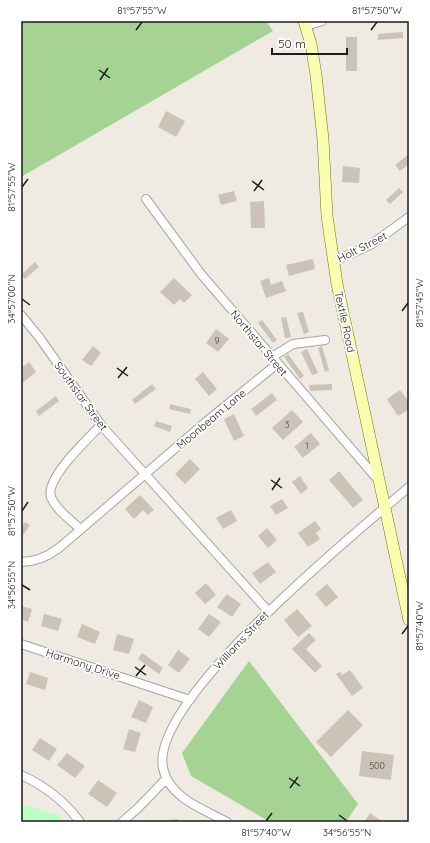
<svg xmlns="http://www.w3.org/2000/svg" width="430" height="843" font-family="Quicksand,sans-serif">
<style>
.forest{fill:#a4d393}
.park{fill:#bafec2}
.building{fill:#ccc2b8}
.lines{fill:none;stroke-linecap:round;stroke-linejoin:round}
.street-casing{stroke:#a4a4a4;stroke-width:10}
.secondary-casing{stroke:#697900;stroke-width:12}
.street{stroke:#fff;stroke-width:8}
.secondary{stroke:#f9ffb1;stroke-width:11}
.ticks{fill:none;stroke:#1d1d1d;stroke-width:1.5}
.labels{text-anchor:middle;stroke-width:3.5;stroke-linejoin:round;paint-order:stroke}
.number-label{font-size:9px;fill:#494644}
.street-label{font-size:11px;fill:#1d1d1d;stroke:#fff}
.neatline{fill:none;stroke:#1d1d1d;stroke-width:1.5}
.ticks-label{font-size:10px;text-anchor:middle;fill:#1d1d1d}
</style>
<rect width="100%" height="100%" fill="#f0ebe2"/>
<!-- forest -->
<path class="forest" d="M21,21H266L273,31L21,177Z
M249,661L358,804L346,822H270L191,776L182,753Z"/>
<!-- park -->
<path class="park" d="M21,804L58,815L63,822H21Z"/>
<!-- building -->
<path class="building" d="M403,32V38L378,40V34Z
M346,37H357V71H346Z
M166,111L185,121L176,137L158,127Z
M409,154V164L400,171L395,165Z
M343,166L360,168L359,183L342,182Z
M399,188L403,192L390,204L386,200Z
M234,191L237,201L221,205L218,195Z
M264,201L265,228H251L250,202Z
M313,259L315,269L289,276L286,265Z
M35,262L39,267L25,279L21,275Z
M174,278L192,295L184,303L180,299L174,305L160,292Z
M269,278L271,285L282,281L286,291L266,298L260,281Z
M303,312L309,332L304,334L297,313Z
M286,317L291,337L285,338L281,318Z
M262,320L277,340L273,343L258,323Z
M216,329L229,339L218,352L206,343Z
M93,346L101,353L91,366L82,360Z
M322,346L329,370L325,372L318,348Z
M307,349L318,373L312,375L301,352Z
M288,354L304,376L300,379L284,357Z
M29,362L36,372L21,384V368Z
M203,372L217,389L209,396L195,379Z
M152,384L156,389L135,404L132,400Z
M332,384V390L310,391L309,385Z
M400,390L409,402V409L398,416L387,399Z
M272,393L277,400L256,416L251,409Z
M56,396L59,401L39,416L36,411Z
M170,404L191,409L190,414L169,409Z
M292,410L303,422L283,440L272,428Z
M234,414L244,436L234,441L224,419Z
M156,421L172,426L170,432L154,426Z
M311,433L320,444L303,458L294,447Z
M190,459L200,469L185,484L175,474Z
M339,471L363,500L353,508L329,480Z
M300,476L308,488L301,494L292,482Z
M140,495L154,510L148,515L143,510L134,519L125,509Z
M282,499L288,508L276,515L270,506Z
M231,510L237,521L223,529L216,518Z
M315,521L321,529L316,533L320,539L308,547L298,533Z
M25,522L30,525L21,538V527Z
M267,528L277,540L268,548L258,536Z
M268,562L276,572L260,584L252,573Z
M206,583L216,595L205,604L195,593Z
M327,584L338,597L326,607L315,594Z
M227,594L241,604L232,617L217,607Z
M21,606L32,609L28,622L21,619Z
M297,609L312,626L298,637L284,620Z
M44,614L62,619L58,631L41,626Z
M209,614L221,622L209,637L198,629Z
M82,624L100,632L95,644L77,637Z
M309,633L316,640L306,649L322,666L315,673L292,649Z
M117,634L134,639L129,654L113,650Z
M178,650L190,659L179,673L168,665Z
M142,653L163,668L159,674L138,659Z
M350,670L363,688L352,696L336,674L340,672L342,675Z
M30,672L48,678L45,690L26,684Z
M139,700L153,707L146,723L131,717Z
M348,710L363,725L331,757L316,742Z
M129,729L141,733L135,752L123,749Z
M40,738L57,749L49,761L32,750Z
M362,751L394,755L391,780L359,776Z
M67,753L85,766L75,778L57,765Z
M98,780L117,793L107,807L88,794Z
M370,813L383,822H364Z
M178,819V822H158V821Z"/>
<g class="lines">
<!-- street casing -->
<g class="street-casing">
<path id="street" d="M306,26L322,21
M146,199L201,274L379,481
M333,262L372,244L409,217
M21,315L39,337L101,425L268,611
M272,357L293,344L325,340
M80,529C71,520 56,510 51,497C45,478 88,439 101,425
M21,562C36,562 47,557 59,548L207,421L277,364
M21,644L190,700
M21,775C45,786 64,800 80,822
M122,822L138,808L166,779
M227,822C203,809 169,798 163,768C149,700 358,531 409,487"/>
</g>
<!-- secondary casing -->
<g class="secondary-casing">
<path id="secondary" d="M304,21L311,44L316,75L323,139L327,216L337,284L409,620"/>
</g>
<!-- street -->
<use href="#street" class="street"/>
<!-- secondary -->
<use href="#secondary" class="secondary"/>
</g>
<!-- ticks -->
<path class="ticks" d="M136,30L142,22M371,30L377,22M99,70L110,78M100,80L108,68M252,181L264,190M22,187L28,179M254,191L262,180M22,299L30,305M402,311L408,303M117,368L128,376M118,378L127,367M271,480L282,488M272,490L280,478M22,511L28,502M22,585L30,590M402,634L408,626M135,667L146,675M136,676L145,665M289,778L300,786M290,788L298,777M339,815L347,821M266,821L272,813"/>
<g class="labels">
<!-- number labels -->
<g class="number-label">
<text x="217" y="344">9</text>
<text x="287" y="428">3</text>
<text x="307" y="449">1</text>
<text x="377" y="769">500</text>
</g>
<!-- street labels -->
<g class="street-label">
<text transform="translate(362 247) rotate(-27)" y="4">Holt Street</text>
<text transform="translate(345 322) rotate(78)" y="4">Textile Road</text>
<text transform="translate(259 343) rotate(50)" y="4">Northstar Street</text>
<text transform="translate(81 396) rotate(54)" y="4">Southstar Street</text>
<text transform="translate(211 419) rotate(-40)" y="4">Moonbeam Lane</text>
<text transform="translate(241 640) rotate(-47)" y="4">Williams Street</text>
<text transform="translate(83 664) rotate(18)" y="4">Harmony Drive</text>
</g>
</g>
<!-- border -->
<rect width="430" height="843" fill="none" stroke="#ffffff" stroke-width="44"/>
<!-- scale -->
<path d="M272 48v6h75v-6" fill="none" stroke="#1d1d1d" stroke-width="2"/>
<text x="278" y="48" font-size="12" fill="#1d1d1d" stroke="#ffffff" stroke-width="3" paint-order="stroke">50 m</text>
<rect x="22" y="22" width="386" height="799" class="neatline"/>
<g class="ticks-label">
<text x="142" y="14">81°57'55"W</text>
<text x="377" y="14">81°57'50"W</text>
<text transform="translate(11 187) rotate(-90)" y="4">81°57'55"W</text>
<text transform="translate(11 299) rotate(-90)" y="4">34°57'00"N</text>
<text transform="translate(419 303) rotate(-90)" y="4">81°57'45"W</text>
<text transform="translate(11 511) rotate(-90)" y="4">81°57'50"W</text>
<text transform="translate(11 585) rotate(-90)" y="4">34°56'55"N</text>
<text transform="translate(419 626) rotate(-90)" y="4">81°57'40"W</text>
<text x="266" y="836">81°57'40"W</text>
<text x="347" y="836">34°56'55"N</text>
</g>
</svg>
